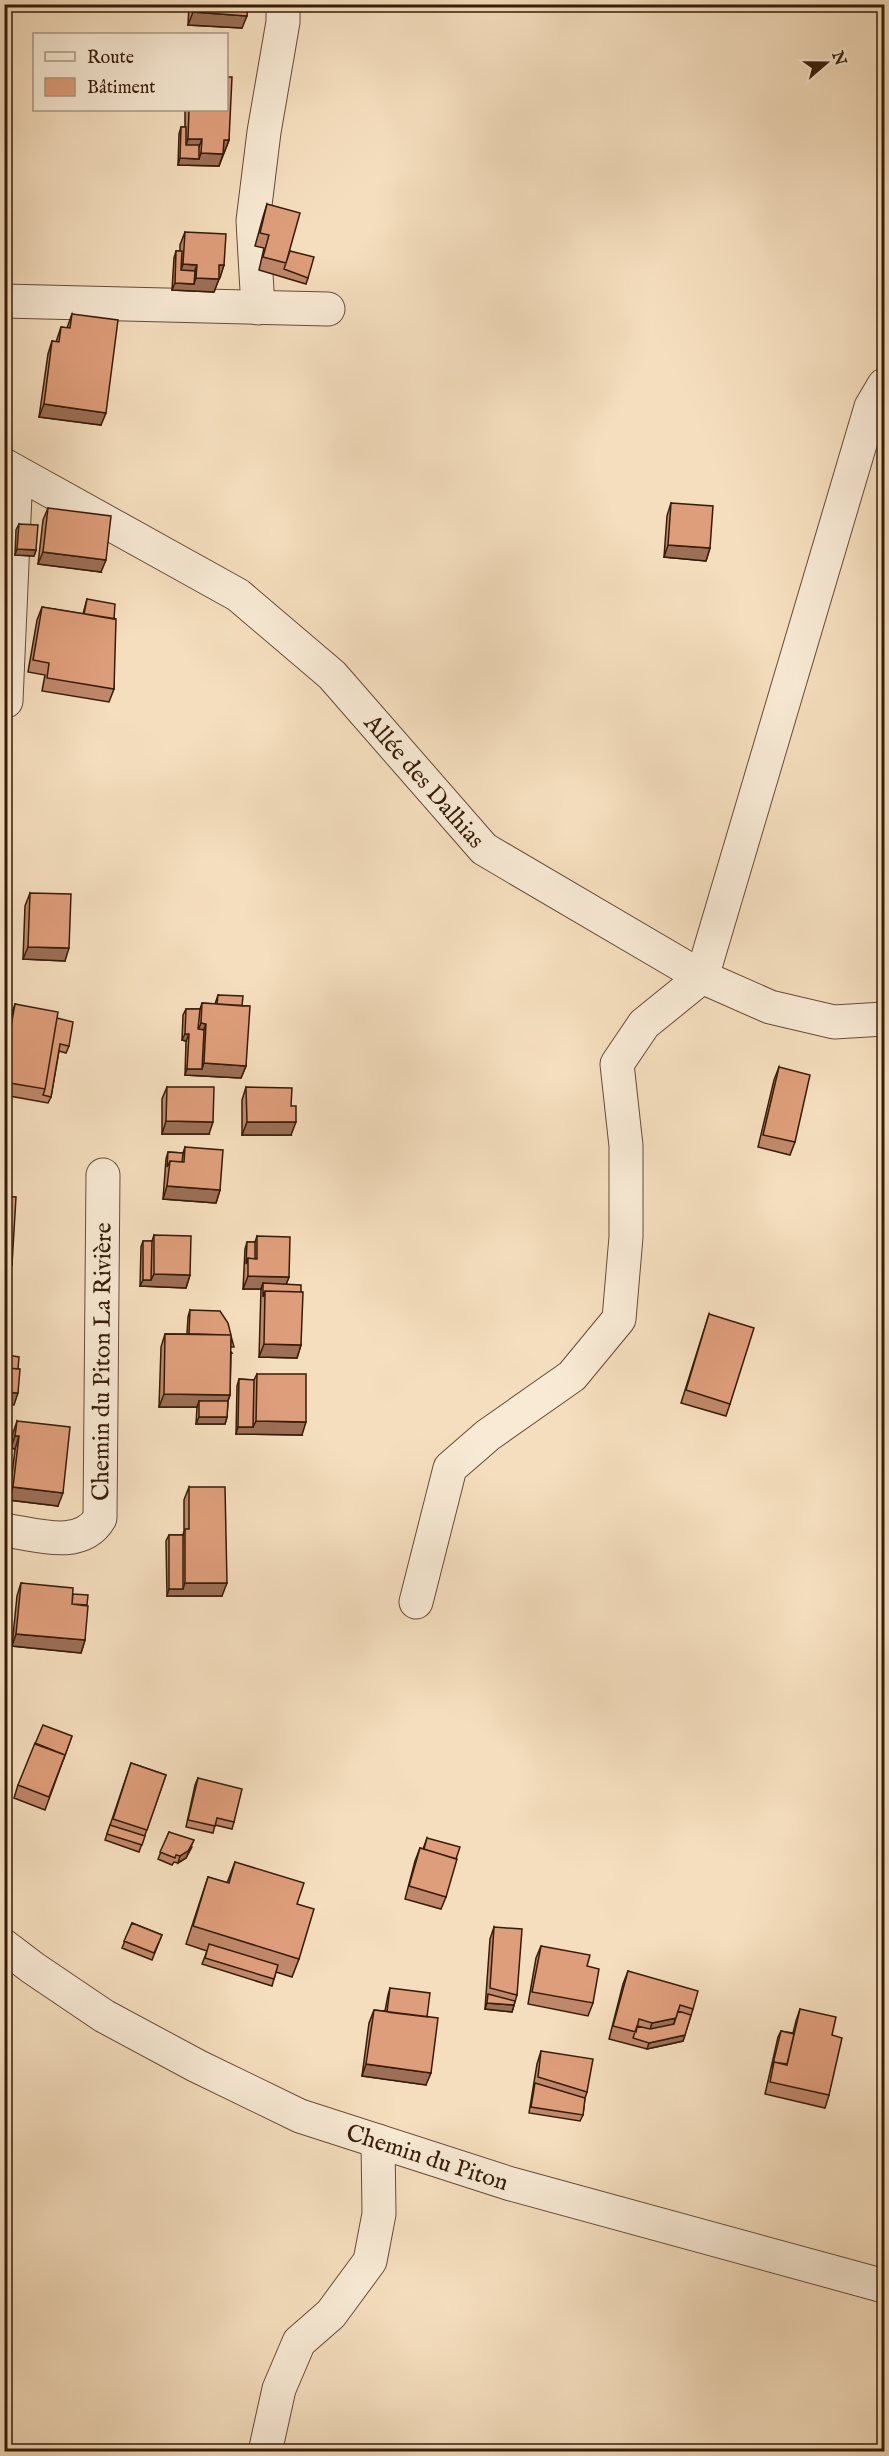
<svg xmlns="http://www.w3.org/2000/svg" width="889" height="2456" font-family="'IM FELL English',serif">
<style>
.lines{fill:none;stroke-linecap:round;stroke-linejoin:round}
.minor-casing{stroke:#664c36;stroke-width:35}
.minor{stroke:#f8ead5;stroke-width:33}
.wall{fill:#c0886a;stroke:#361c08;stroke-width:1.5}
.shaded-wall{fill:#9c6f56;stroke:#361c08;stroke-width:1.5}
.building{fill:#df9e7b;stroke:#361c08;stroke-width:1.5}
.labels{text-anchor:middle;stroke-width:6;stroke-linejoin:round;paint-order:stroke}
.street-label{font-size:24px;fill:#361c08;stroke:#f8ead5}
</style>
<rect width="100%" height="100%" fill="#f5debe"/>
<filter id="stains"><feTurbulence type="fractalNoise" baseFrequency=".00333" numOctaves="4"/><feColorMatrix values="0 0 0 0 .2 0 0 0 0 .09 0 0 0 0 .02 0 0 0 .5 -.17"/></filter>
<radialGradient id="worn" r=".72"><stop offset=".6" stop-color="#630" stop-opacity="0"/><stop offset="1" stop-color="#630" stop-opacity=".3"/></radialGradient>
<g class="lines">
<!-- minor casing -->
<g class="minor-casing">
<g id="minor">
<path d="M4,301L328,309"/>
<path d="M258,308L253,221L264,132L283,22V4"/>
<path id="s1" d="M4,465L238,595L332,675L484,849L702,977L770,1007L834,1022L884,1019"/>
<path d="M6,701L16,472"/>
<path id="s2" d="M4,1530C35,1534 81,1551 100,1518L103,1175"/>
<path d="M416,1602L450,1468L488,1435L572,1376L619,1319L626,1237V1146L617,1064L644,1024L702,977L871,407L884,385"/>
<path id="s3" d="M4,1946L33,1968L104,2016L197,2066L300,2116L511,2184L884,2286"/>
<path d="M265,2452L279,2389L299,2342L331,2314L370,2261L379,2214L378,2141"/>
</g>
</g>
<!-- minor -->
<use href="#minor" class="minor"/>
</g>
<!-- wall -->
<path class="wall" d="M189,4H248L242,28L188,25Z
M227,77L229,140L219,166L178,165L179,134L181,127H185V110H226Z
M267,204L290,251L308,278L306,284L259,270L264,248L255,246L263,217Z
M185,232L224,265L214,292L172,290L174,258L176,251H180V245Z
M72,314L101,425L39,417L48,354L52,341L56,342L61,327L67,328Z
M671,503L710,548L706,561L664,557L667,516Z
M48,508L101,572L38,564L43,520Z
M19,524L36,550L34,556L15,555L16,530Z
M87,599L114,619V689L109,702L42,691L45,675L28,672L37,620L42,607L83,614Z
M30,893L65,961L23,959L25,906Z
M218,995L242,1006L246,1066L241,1078L185,1075L186,1041L182,1040L183,1015L186,1009H200L202,1003L215,1004Z
M15,1004L57,1018L69,1046L66,1053L59,1051L51,1097L48,1103L4,1095V1009L13,1010Z
M779,1067L795,1142L790,1155L758,1147L774,1080Z
M167,1087L209,1134H162V1099Z
M246,1087L291,1135H242V1100Z
M185,1147L220,1190L216,1203L163,1199L166,1159L168,1152L183,1153Z
M154,1235L190,1275L186,1288L140,1286L141,1247L143,1241H152Z
M257,1236L289,1277L286,1284L301,1345L297,1358L259,1357L261,1289H243L245,1249L247,1242H255Z
M190,1310L232,1353H231L230,1395L228,1401L227,1417L225,1424H196L197,1407H159L161,1347L165,1334H187L188,1317Z
M709,1314L730,1404L726,1416L681,1403Z
M257,1374L302,1435L236,1434L237,1386L239,1379L254,1380Z
M17,1421L58,1506L9,1500L15,1449L11,1448L13,1433Z
M189,1487L222,1596H167L166,1541L169,1535H183L184,1531V1500Z
M21,1583L73,1594L85,1640L81,1653L12,1646L17,1596Z
M72,1736L45,1810L14,1798L18,1785Z
M131,1763L166,1775L139,1852L105,1840Z
M198,1778L234,1822L232,1829L215,1825L213,1833L186,1827L195,1785Z
M169,1832L192,1847L186,1858L178,1863L174,1862L172,1865L158,1859Z
M427,1838L446,1897L441,1909L405,1899L415,1861L420,1848L423,1849Z
M235,1862L297,1904L299,1959L292,1977L276,1972L272,1986L202,1964L207,1951L186,1944L208,1877L227,1883Z
M132,1923L162,1935L152,1960L122,1948Z
M494,1927L517,1995L512,2012L485,2009L490,1939Z
M541,1946L587,1966L593,2003L588,2016L528,2004L536,1958Z
M628,1971L693,2009L683,2041L647,2049L609,2039L623,1984Z
M390,1988L427,2017L426,2085L362,2076L369,2023L374,2010L385,2011L388,1995Z
M800,2009L832,2035L829,2095L825,2108L765,2094L778,2037L781,2031L793,2033L796,2021Z
M541,2051L587,2092L585,2098L583,2115L580,2121L529,2113L537,2064Z"/>
<!-- shaded-wall -->
<path class="shaded-wall" d="M193,12L247,16L242,28L188,25Z
M188,139H202L197,152H184Z
M224,140H229L224,153H219Z
M201,153L223,154L219,166L178,165L180,158L199,159Z
M183,264L197,265L192,277L179,276Z
M219,265H224L220,278H214Z
M196,278L219,279L214,292L172,290L175,283L194,284Z
M44,404L106,413L101,425L39,417Z
M668,545L710,548L706,561L664,557Z
M17,549L36,550L34,556L15,555Z
M43,552L106,560L101,572L38,564Z
M28,947L69,948L65,961L23,959Z
M201,1023L206,1024L201,1036H196Z
M185,1034H189L186,1041L182,1040Z
M204,1063L246,1066L241,1078L185,1075L187,1069H202Z
M166,1121L213,1122L209,1134H162Z
M247,1122H296L291,1135H242Z
M167,1186L220,1190L216,1203L163,1199Z
M4,1265H12L7,1278H4Z
M154,1274L190,1275L186,1288L140,1286L143,1280H151Z
M248,1276L289,1277L284,1290L263,1283L261,1289H243Z
M264,1344L301,1345L297,1358L259,1357Z
M4,1392L18,1393L14,1405H4Z
M164,1394L230,1395L225,1408L199,1401L197,1407H159Z
M199,1417H227L225,1424H196Z
M256,1421L306,1422L302,1435L236,1434L238,1427H253Z
M15,1436H19L15,1449L11,1448Z
M13,1487L63,1493L58,1506L9,1500Z
M185,1583H227L222,1596H167L169,1589H183Z
M16,1634L85,1640L81,1653L12,1646Z
M194,1840L186,1858L178,1863L180,1856Z
M487,2003L514,2005L512,2012L485,2009Z
M676,2018L671,2030L648,2036L652,2023Z
M685,2035L683,2041L647,2049L649,2043Z
M366,2064L431,2073L426,2085L362,2076Z"/>
<!-- building -->
<path class="building" d="M193,4H248L247,16L193,12Z
M226,63L227,77H232L229,140H224L223,154L201,153L202,139H188L189,110H226Z
M181,127H186V145H199V159L180,158Z
M267,204L300,213L286,263L263,257L269,235L260,233Z
M185,232L226,234L224,265H219V279L196,278L197,265L183,264Z
M176,251H182L181,270L195,271L194,284L175,283Z
M290,251L314,257L308,278L284,269Z
M72,314L118,320L106,413L44,404L52,341L59,342L61,327L70,328Z
M671,503L713,506L710,548L668,545Z
M48,508L111,516L106,560L43,552Z
M19,524L38,525L36,550L17,549Z
M87,599L115,604L114,619L84,614Z
M42,607L116,619L114,689L47,678L49,663L33,660Z
M30,893L71,894L69,948L28,947Z
M218,995L243,996L242,1006L217,1004Z
M202,1003L250,1006L246,1066L204,1063L206,1024L201,1023Z
M15,1004L58,1012L45,1089L4,1082V1066Z
M4,1009L13,1010L6,1054L4,1053Z
M186,1009H200L198,1029L204,1030L202,1069H187L189,1034H185Z
M57,1018L73,1022L69,1046L60,1044L51,1097L43,1095L45,1089Z
M779,1067L810,1075L795,1142L763,1135Z
M167,1087H214L213,1122L166,1121Z
M246,1087L292,1088L291,1106H296V1122H247Z
M185,1147L223,1150L220,1190L167,1186L170,1161L184,1162Z
M168,1152L183,1153L182,1162L170,1161L167,1167Z
M4,1196L16,1197L12,1265H4Z
M154,1235L191,1236L190,1275L154,1274Z
M257,1236L290,1237L289,1277L248,1276V1258L257,1259Z
M143,1241H152L151,1280H143Z
M247,1242H255V1259L248,1258L246,1264Z
M263,1283L301,1285V1292L265,1291L263,1297Z
M265,1291L303,1292L301,1345L264,1344Z
M190,1310L220,1311L228,1323L231,1335L189,1334Z
M709,1314L754,1328L730,1404L686,1390Z
M4,1328H9L6,1368L20,1369L18,1393L4,1392Z
M165,1334L231,1335L230,1395L164,1394Z
M231,1336L234,1347H231Z
M7,1355L19,1357L18,1369L6,1368Z
M257,1374H306V1422L256,1421Z
M239,1379L254,1380L253,1427H238Z
M199,1401H228L227,1417H199Z
M17,1421L70,1427L63,1493L13,1487L19,1436H15Z
M189,1487H225L227,1583H185V1529H189Z
M169,1535H183V1589H169Z
M21,1583L73,1588L72,1604L88,1606L85,1640L16,1634Z
M73,1594L88,1595L87,1605L72,1604Z
M43,1725L72,1736L63,1761L65,1755L35,1744Z
M35,1743L65,1755L49,1797L18,1785Z
M131,1763L166,1775L147,1830L113,1819Z
M198,1778L242,1789L234,1822L217,1818L215,1826L188,1820Z
M110,1825L145,1836L142,1845L107,1834Z
M169,1832L194,1840L188,1851L180,1856L176,1855L175,1858L160,1852Z
M427,1838L460,1847L456,1859L424,1849Z
M420,1848L457,1859L446,1897L409,1886Z
M235,1862L304,1883L297,1904L314,1909L299,1959L193,1926L208,1877L229,1883Z
M132,1923L162,1935L154,1953L124,1941Z
M494,1927L522,1929L517,1995L490,1988Z
M209,1944L278,1965L274,1979L205,1958Z
M541,1946L590,1955L587,1966L599,1969L593,2003L532,1992Z
M628,1971L698,1991L693,2009L680,2005L676,2018L652,2023L639,2019L636,2032L613,2026Z
M390,1988L430,1993L427,2017L387,2012Z
M488,1994L515,2001L514,2005L487,2003Z
M800,2009L836,2017L832,2035L842,2038L829,2095L770,2082L774,2062L787,2065Z
M374,2010L438,2018L431,2073L366,2064Z
M678,2011L691,2015L685,2035L649,2043L633,2038L637,2026L650,2029L674,2024Z
M781,2031L794,2034L787,2064L774,2062L772,2068Z
M541,2051L593,2059L587,2092L538,2077Z
M535,2083L585,2098L583,2115L531,2107Z"/>
<g class="labels">
<!-- street labels -->
<g class="street-label">
<text dy="8" stroke="none"><textPath href="#s1" startOffset="532">Allée des Dalhias</textPath></text>
<text dy="8" stroke="none"><textPath href="#s2" startOffset="260">Chemin du Piton La Rivière</textPath></text>
<text dy="8" stroke="none"><textPath href="#s3" startOffset="476">Chemin du Piton</textPath></text>
</g>
</g>
<!-- margin -->
<rect width="889" height="2456" fill="none" stroke="#f5debe" stroke-width="24"/>
<rect x="6" y="6" width="877" height="2444" fill="none" stroke="#361c08" stroke-width="3"/>
<rect x="12" y="12" width="865" height="2432" fill="none" stroke="#361c08" stroke-width="1.5"/>
<!-- legend -->
<rect x="33" y="33" width="195" height="78" fill="#f8ead5" stroke="#aa9883" stroke-width="1.5"/>
<rect x="45" y="52" width="30" height="9" fill="#f8ead5" stroke="#aa9883" stroke-width="1.5"/>
<text x="87" y="63" font-size="18" fill="#361c08">Route</text>
<rect x="45" y="78" width="30" height="18" fill="#df9e7b" stroke="#aa9883" stroke-width="1.5"/>
<text x="87" y="93" font-size="18" fill="#361c08">Bâtiment</text>
<!-- north arrow -->
<g transform="translate(826 63) rotate(70)" stroke="#f8ead5" stroke-width="4.5" paint-order="stroke">
<path d="M0-4.5L10 22L0 15L-10 22Z" fill="#361c08"/>
<text y="-9" font-size="16" font-weight="bold" text-anchor="middle" fill="#361c08">N</text>
</g>
<rect width="100%" height="100%" filter="url(#stains)"/>
<rect width="100%" height="100%" fill="url(#worn)"/>
</svg>
